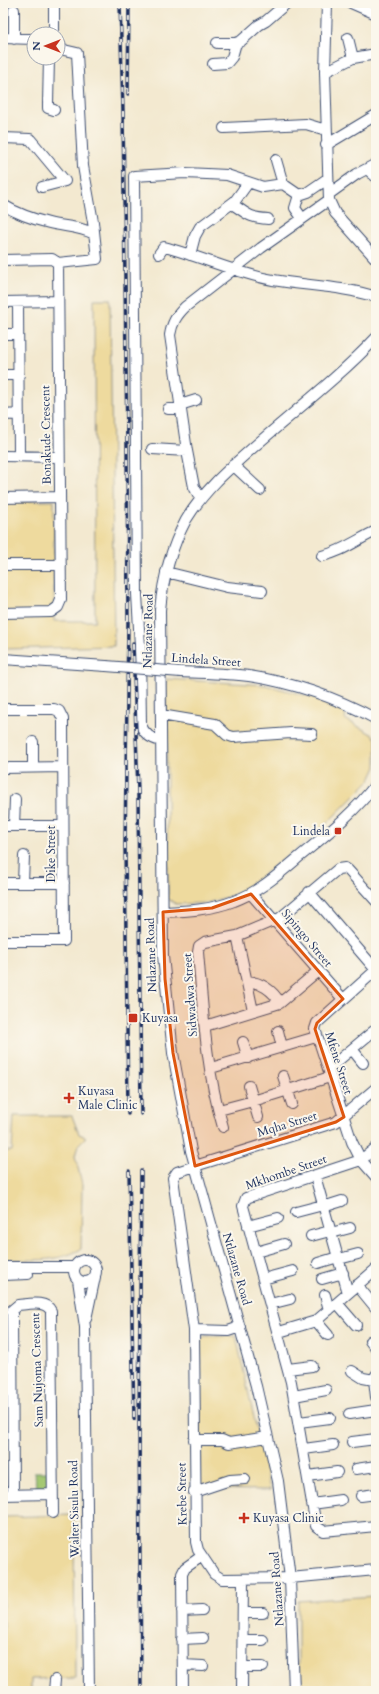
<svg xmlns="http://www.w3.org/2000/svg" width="379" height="1694" font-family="Cardo,serif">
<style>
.green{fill:#a4c872;stroke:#607c68}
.sand{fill:#eeda9e;stroke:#84847e}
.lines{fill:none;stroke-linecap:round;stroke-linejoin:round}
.minor-casing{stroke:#3b4b6f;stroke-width:12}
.minor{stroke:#fff;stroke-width:10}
.rail-casing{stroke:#1b2f5e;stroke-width:3.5}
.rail{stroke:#fbf7ec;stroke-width:2;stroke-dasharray:6;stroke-linecap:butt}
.minor-bridge-casing{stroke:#3b4b6f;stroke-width:12;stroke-linecap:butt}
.minor-bridge{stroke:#fff;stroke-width:10}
.marked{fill:#de5710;fill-opacity:0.2;stroke:#de5710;stroke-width:3;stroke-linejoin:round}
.poi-dot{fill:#c8321e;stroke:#fbf7ec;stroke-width:1.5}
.labels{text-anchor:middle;stroke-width:4;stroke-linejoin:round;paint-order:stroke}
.street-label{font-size:12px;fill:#1b2f5e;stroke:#fbf7ec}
.poi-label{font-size:12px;fill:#1b2f5e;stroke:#fbf7ec;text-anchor:start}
</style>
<rect width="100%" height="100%" fill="#fbf7ec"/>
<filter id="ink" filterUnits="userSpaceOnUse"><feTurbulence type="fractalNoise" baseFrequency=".025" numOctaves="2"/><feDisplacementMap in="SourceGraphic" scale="8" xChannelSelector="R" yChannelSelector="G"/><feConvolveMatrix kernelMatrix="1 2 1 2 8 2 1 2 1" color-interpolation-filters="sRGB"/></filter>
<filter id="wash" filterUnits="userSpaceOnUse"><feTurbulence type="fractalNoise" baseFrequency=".012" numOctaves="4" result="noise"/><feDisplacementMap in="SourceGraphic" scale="16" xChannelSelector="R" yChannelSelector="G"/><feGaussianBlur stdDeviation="0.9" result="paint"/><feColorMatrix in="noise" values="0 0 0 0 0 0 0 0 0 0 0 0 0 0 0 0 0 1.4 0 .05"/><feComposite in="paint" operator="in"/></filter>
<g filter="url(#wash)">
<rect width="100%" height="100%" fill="#f3e9d0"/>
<!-- green -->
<path class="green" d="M35,1472H49L50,1484L47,1490L36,1491Z"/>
<!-- sand -->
<path class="sand" d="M94,299H110L114,646L3,649V501H54V621H95Z
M166,679L265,685L324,700L346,710L345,719L373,735L376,739V767L370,780L316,834L239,893L207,903L176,904L168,899Z
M14,1116H72L79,1134L86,1137L78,1145L75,1156L82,1184L81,1249C56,1263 30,1260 3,1259V1151H12Z
M205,1336H236L270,1490L199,1489L200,1345L201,1339Z
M74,1515L75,1678L31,1679V1691H3V1517Z
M376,1596V1691H298V1601Z"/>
</g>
<g filter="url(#ink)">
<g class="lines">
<!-- minor casing -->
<g class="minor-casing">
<path id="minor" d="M327,3L325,72L329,200L335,213L376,259
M351,3L376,14
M376,3V4
M14,10V39
M54,34V3
M3,38L34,39
M348,38L353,58
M58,43L64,50L77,53L83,166L93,222L97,259L58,263
M217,43H236L241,41L259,25L266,21L287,3
M49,58L48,104V108L54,110
M213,64L227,63L232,57L236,43
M325,72L353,58L376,54
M224,128L306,124L326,130
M3,138L30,139L65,181L42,187
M326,145L376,115
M276,160L283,184
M367,169L376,177
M329,194L357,174L376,164
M299,195L308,192L327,179
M232,204C247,213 248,218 268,219
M3,205C18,214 32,219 49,223C65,227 80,226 94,234
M159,254L164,247C200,256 235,273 273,280C307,286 343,286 376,297
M190,255L195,236L200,227L235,201L248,183
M3,260L52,259L58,263
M3,302L58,301
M18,302L19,456
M3,334H18
M3,375H19
M180,405L196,400
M168,409H180
M3,415L19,414
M152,449L187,451L194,487L198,494
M187,451L170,335C172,323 176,316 185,307L261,248L329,200
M3,456L58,457
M233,465L260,490
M3,498L60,497
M322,556C342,552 358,539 376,531
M3,565H61
M166,572L227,587L262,591
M3,613L51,612L58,607L61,600L58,263
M3,659L106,666
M181,672C203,673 226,673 249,676C294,683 335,697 376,719
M3,709H54L59,711L63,719L64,941H3
M161,715L215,724L227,735L233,737L291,733L312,734
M161,741C152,739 144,734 141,725L140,646L137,594L134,176L185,173L207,174L227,175L263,187L283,184L299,195L295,208L302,218
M33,742V767
M3,768L63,767
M3,826H63
M14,826L15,799
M3,883H64
M23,883L24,856
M309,892L376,970
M251,894L343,999
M163,912C187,911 211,910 234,901C259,892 279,874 299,857C327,834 355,812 376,784
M237,936L253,1011
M376,970L317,1023L315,1029L352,1142L361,1160L376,1177
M247,981C260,982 273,990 280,1003
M205,1026L280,1003L318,971
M278,1031L282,1047
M243,1042L248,1058
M352,1049L363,1063
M211,1068L316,1037
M328,1069L376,1029
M283,1076L292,1104
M249,1086L258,1117
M376,1088L336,1122L195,1166L177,1172L173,1178L194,1330L196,1542L198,1550L214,1574L222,1579L290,1578L376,1570
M219,1110L253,1101L330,1077
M223,1127C206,1071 203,1010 198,952L199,946L205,942L237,936L280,918L338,869L345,868L348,870L376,901
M376,1148L361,1160L246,1198L243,1206L291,1382L316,1526L323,1531L376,1526
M315,1176L348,1293
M323,1207L342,1201
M296,1212L323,1205
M248,1226L278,1218
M331,1233L350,1228
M311,1236L330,1231
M256,1252L284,1244
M339,1259L358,1254
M74 1271a11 11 0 1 1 22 0a11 11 0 1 1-22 0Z
M318,1263L338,1257
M3,1267H75
M3,1275L28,1274
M263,1279L293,1271
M322,1279L343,1273
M78,1280L85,1327L89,1691
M357,1285L375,1307
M325,1295L329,1310
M337,1303L356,1325
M270,1304L290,1299
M86,1319L95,1277
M316,1321L328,1335
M194,1330L228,1331L240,1327
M279,1332L316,1321L376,1269
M370,1341L376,1349
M288,1369L312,1366
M352,1371L363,1378L374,1380
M376,1375L374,1380L376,1397
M294,1396L326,1390
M349,1414L376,1410
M299,1422L330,1418
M194,1440H222L229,1443L268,1437
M352,1442L376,1439
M304,1449L333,1445
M356,1469L376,1466
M308,1476L337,1472
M194,1492L230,1480L245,1479
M3,1495L52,1494
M13,1495L12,1310L18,1305C29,1304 46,1300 51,1311L53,1513
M361,1496L376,1494
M312,1504L341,1500
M182,1611L202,1610
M243,1613H263
M182,1639L203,1638
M243,1640H263
M183,1665L203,1666
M243,1667H263
M54,1691L55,1680
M183,1691L182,1574L185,1568L202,1556
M242,1691L243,1580
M294,1691L290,1578L278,1481L256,1386L191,1151L173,1053L163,956L160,610C163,578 171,548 186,520C204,490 230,468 256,445C296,410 339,377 376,338"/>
</g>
<!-- minor -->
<use href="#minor" class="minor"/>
<!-- rail casing -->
<g class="rail-casing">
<path id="rail" d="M120,3L123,111L127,445L128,623L125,844L128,1114
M128,94L129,3
M133,644L138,792L141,1114
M129,1171L134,1419
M141,1691L139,1427L141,1170"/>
</g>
<!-- rail -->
<use href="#rail" class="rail"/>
<!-- minor-bridge casing -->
<g class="minor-bridge-casing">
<path id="minor-bridge" d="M106,666L181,672"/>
</g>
<!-- minor-bridge -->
<use href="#minor-bridge" class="minor-bridge"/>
</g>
</g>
<!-- marked area -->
<path class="marked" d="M251,894L343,999L317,1023L315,1029L344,1117L336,1122L195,1166L173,1053L165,979L163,912L212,908Z"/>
<!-- markers -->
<g class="poi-dot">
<rect x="334" y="827" width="8" height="8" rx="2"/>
<rect x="128" y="1013" width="10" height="10" rx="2"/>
<path d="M67 1092h4v4h4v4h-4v4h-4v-4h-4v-4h4z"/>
<path d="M242 1512h4v4h4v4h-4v4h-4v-4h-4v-4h4z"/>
</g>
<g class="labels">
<!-- street labels -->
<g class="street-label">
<text transform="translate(46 435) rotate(-91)" y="4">Bonakude Crescent</text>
<text transform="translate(148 631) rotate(-89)" y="4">Ntlazane Road</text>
<text transform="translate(206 660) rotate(4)" y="4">Lindela Street</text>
<text transform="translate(51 854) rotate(-90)" y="4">Dike Street</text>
<text transform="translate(307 938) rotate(50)" y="4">Sipingo Street</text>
<text transform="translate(151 955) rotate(-92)" y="4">Ntlazane Road</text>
<text transform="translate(190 995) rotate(-94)" y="4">Sidwadwa Street</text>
<text transform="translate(339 1063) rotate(72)" y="4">Mfene Street</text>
<text transform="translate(287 1124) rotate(-17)" y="4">Mqha Street</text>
<text transform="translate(286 1172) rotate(-19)" y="4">Mkhombe Street</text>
<text transform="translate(237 1269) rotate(74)" y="4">Ntlazane Road</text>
<text transform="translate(37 1370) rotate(-92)" y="4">Sam Nujoma Crescent</text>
<text transform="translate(182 1494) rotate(-91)" y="4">Krebe Street</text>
<text transform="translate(74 1509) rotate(-91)" y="4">Walter Sisulu Road</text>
<text transform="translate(277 1589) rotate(-94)" y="4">Ntlazane Road</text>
</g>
<!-- poi labels -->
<g class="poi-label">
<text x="330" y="835" text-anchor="end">Lindela</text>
<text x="142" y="1022">Kuyasa</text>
<text x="78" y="1095">Kuyasa<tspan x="78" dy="14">Male Clinic</tspan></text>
<text x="253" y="1522">Kuyasa Clinic</text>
</g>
</g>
<!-- margin -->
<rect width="379" height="1694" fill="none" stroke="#fbf7ec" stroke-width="16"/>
<!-- north arrow -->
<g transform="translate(46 46) rotate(270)"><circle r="19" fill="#fbf7ec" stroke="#a1a7b3"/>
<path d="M0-3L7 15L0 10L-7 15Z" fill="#c8321e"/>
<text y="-6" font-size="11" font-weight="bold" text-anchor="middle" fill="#1b2f5e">N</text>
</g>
</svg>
